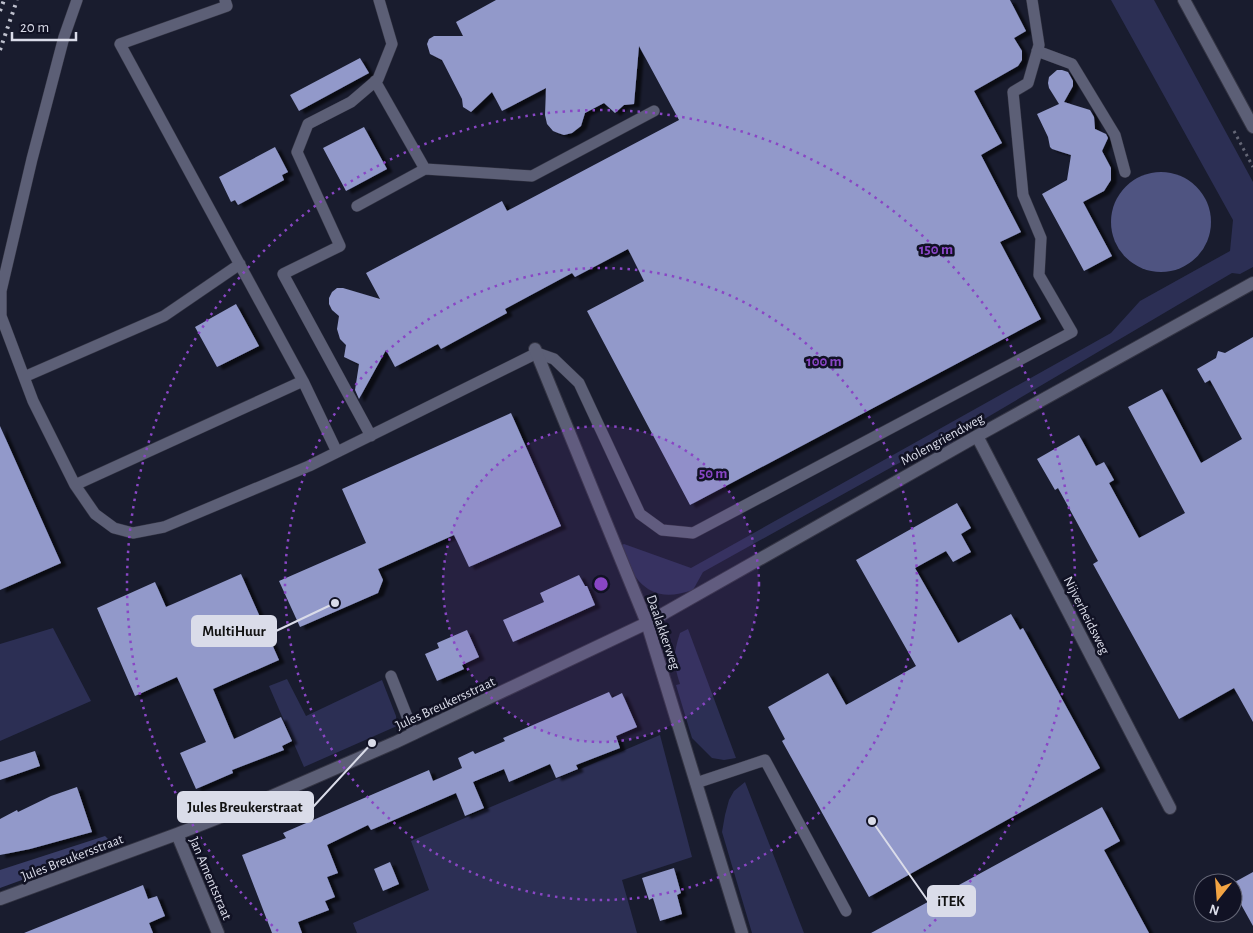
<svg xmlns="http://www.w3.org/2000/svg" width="1253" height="933" font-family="'Alegreya Sans',sans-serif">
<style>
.green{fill:#2c2f54}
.forest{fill:#393d67}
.water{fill:#4f5481}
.building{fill:#9299ca;filter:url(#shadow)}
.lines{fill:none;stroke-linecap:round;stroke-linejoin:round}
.lane-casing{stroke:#343544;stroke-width:12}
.street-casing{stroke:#343544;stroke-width:14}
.path{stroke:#646676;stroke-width:3;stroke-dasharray:2.5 4;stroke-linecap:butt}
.lane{stroke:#5c5f76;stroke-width:11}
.street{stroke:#5c5f76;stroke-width:12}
.rail{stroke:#bec0cd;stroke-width:4;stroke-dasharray:2.5 5;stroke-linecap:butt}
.ring{fill:none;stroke:#8946c5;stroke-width:2.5;stroke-dasharray:2.5 5}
.labels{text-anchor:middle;stroke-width:5;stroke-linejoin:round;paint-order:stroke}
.street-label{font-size:14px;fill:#dadce9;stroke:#111224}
.centre{fill:#8946c5;stroke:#111224;stroke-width:2.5}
.ring-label{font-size:15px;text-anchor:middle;font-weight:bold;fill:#8946c5;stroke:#111224;stroke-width:5;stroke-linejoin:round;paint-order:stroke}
.leader{fill:none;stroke:#dadce9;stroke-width:2}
.callout-dot{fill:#dadce9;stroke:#111224;stroke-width:2}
.callout{fill:#dadce9;stroke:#dadce9;stroke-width:2}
.callout-label{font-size:15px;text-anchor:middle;font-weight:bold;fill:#111}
</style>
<defs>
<filter id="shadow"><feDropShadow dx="5.5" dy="3" stdDeviation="1" flood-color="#0009"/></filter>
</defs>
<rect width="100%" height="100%" fill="#191c2e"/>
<!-- green -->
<path class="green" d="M1111,0H1154L1253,182V267L1240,274L1232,273L964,431C948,448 943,455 919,452L703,572L693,590C649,605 636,582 618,547L624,544L691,568L1111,333L1140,301L1230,251L1233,220Z
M53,628L91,701L0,741V644Z
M688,629L736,758L724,760L712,758L692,738L676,685L680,684C673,662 673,655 680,633Z
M287,679L306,716L382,680L396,716L397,726L304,767L269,686Z
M660,735L692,857L622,880L637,933H357L353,923L429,890L411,841Z
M745,782L804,933H752L722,832L725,815L729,800L734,791Z"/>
<!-- forest -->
<path class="forest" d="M105,836L115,846L0,888V870Z"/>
<!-- water -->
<path class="water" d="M1111 222a50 50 0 1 1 100 0a50 50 0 1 1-100 0Z"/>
<!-- building -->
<path class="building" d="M496,0H1010L1026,31L1014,38L1022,51V60L1018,66L974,91L1002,143L981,155L1021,232L1000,242L1041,319L690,505L587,311L644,281L628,249L575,277L572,273L505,309L507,313L441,349L438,344L395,367L386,350L359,399L355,390L359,364L344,357L346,345L340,339L337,329L339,316L332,310L329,304V298L332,292L337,288H343L380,299L366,273L502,201L507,211L679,120L639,46L634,104L624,105L615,113L604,103L585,113L581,126L572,133L564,135L558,133L553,131L547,124L545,115L546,88L502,111L492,92L471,112L463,107L462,99L442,60L430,54L427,44L429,39L434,36H463L456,22Z
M360,58L369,73L299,111L290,95Z
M1057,70H1062L1068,72L1073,81V86L1064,102L1090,110L1094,117L1095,129L1106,134L1108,138L1102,151L1111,168V180L1104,191L1083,202L1112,256L1084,271L1042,194L1067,180L1071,155L1052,149L1050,147L1048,137L1037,114L1059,104L1049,88L1048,83L1049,77Z
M364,127L387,169L346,191L323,148Z
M275,147L288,172L282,175L284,180L238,205L235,200L231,202L219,177Z
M236,304L259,346L217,367L195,327Z
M1253,337V722L1234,688L1179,719L1093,564L1098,561L1058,488L1055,490L1037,459L1079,435L1096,466L1104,462L1114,480L1109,483L1139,538L1185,513L1128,407L1162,389L1201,463L1242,439L1210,380L1205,383L1197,369L1216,358L1218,351L1225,353Z
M511,413L561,526L469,567L454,535L378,569L383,580L378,593L300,627L279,581L366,543L342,489Z
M0,426L61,563L0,590Z
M957,503L971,528L961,534L971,552L953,562L946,551L915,568L958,643L1011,614L1020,630L1023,628L1100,768L869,897L782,741L785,739L768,707L828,673L846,705L916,666L856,560Z
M241,574L279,660L213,689L234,739L281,717L292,741L282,746L284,750L232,770L233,773L196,789L180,753L206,742L177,677L135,696L97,608L155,582L166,607Z
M579,575L585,586H587L595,605L513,642L503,620L544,602L540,593Z
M467,630L479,657L462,665L464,669L437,681L425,654L439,648L437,643Z
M609,692L612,698L622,693L637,727L616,736L620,748L576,765L578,769L556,778L550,764L509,782L504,769L473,782L484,808L465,816L456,793L371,830L368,825L327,845L338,873L327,877L335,897L325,901L329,910L298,922L302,933H272L242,855L286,838L283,833L429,770L433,781L462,768L458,758L473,751L475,754L505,741L503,738Z
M35,751L40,766L0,780V762Z
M77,787L92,832L30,849L0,855V819L17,810L18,812L51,796Z
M1102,807L1120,841L1104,850L1149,933H871Z
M390,862L399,884L383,891L374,869Z
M674,868L681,893L677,895L682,914L660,921L653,898L649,900L642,878Z
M1253,872V926L1233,890V883Z
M143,885L148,899L157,896L165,916L149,923L153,933H24Z"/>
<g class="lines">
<!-- lane casing -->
<g class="lane-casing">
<path id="lane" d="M77,0L64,37L32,159L1,291V316L33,401L75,485L95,514L114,528L133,533L164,527L309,466L537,353L554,359L579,383L640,514L662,530L693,533L1072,332L1039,275L1041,238L1023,195L1013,92L1028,83L1039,45L1032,0
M225,0L227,6L120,44L303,381L337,452
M1037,51L1072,64L1115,135L1125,172
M375,81L425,169L532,176L654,111
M357,206L425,169
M24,377L164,316L240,264
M371,436L283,274L340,246L297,152L308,124L351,102L378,79L392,44L379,0
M75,485L303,381
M391,676L414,734
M696,783L765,760L846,911"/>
</g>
<!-- street casing -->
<g class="street-casing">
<path id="street" d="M1184,0L1253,127
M535,349L647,623L742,933
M977,436L1170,808
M177,834L218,933
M0,899L177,834L256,803L396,742L647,623L977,436L1253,283"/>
</g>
<!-- path -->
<path class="path" d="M1234,131L1253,167"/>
<!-- lane -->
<use href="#lane" class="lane"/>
<!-- street -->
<use href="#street" class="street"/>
<!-- rail -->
<path class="rail" d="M0,11L4,0
M0,50L17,0"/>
</g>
<!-- distance rings -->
<circle cx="601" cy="584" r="158" fill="#8946c5" fill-opacity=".12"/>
<g class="ring">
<circle cx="601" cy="584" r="158"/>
<circle cx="601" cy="584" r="316"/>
<path d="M278 931A474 474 0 1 1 924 931"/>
</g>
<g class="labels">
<!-- street labels -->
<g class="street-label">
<text transform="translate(942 439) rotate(-29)" y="5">Molengriendweg</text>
<text transform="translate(1087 615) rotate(63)" y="5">Nijverheidsweg</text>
<text transform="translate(664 632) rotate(71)" y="5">Daalakkerweg</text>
<text transform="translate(445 703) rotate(-25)" y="5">Jules Breukersstraat</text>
<text transform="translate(72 857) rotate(-21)" y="5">Jules Breukersstraat</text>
<text transform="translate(211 878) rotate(67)" y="5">Jan Amentstraat</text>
</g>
</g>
<circle cx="601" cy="584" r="8" class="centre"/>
<g class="ring-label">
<text x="936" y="254">150 m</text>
<text x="824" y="366">100 m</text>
<text x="713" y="478">50 m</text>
</g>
<!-- callouts -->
<path class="leader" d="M335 603L276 631M372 743L313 807M872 821L928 901"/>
<g class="callout-dot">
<circle cx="335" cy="603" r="5"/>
<circle cx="372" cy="743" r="5"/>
<circle cx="872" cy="821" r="5"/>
</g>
<g class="callout">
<rect x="192" y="616" width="84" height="30" rx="5"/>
<rect x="178" y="792" width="135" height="30" rx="5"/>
<rect x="928" y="886" width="47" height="30" rx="5"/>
</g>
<g class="callout-label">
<text x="234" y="636">MultiHuur</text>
<text x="245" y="812">Jules Breukerstraat</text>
<text x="951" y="906">iTEK</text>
</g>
<!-- north arrow -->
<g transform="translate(1218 898) rotate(197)"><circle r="24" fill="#111224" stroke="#616373"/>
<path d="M0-4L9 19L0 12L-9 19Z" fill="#f3a443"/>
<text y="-8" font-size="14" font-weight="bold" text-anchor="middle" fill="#dadce9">N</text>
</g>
<!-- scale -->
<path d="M12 32v8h64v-8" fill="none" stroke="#dadce9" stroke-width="2.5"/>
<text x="20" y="32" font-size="15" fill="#dadce9" stroke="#111224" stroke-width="4" paint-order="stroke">20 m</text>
</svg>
